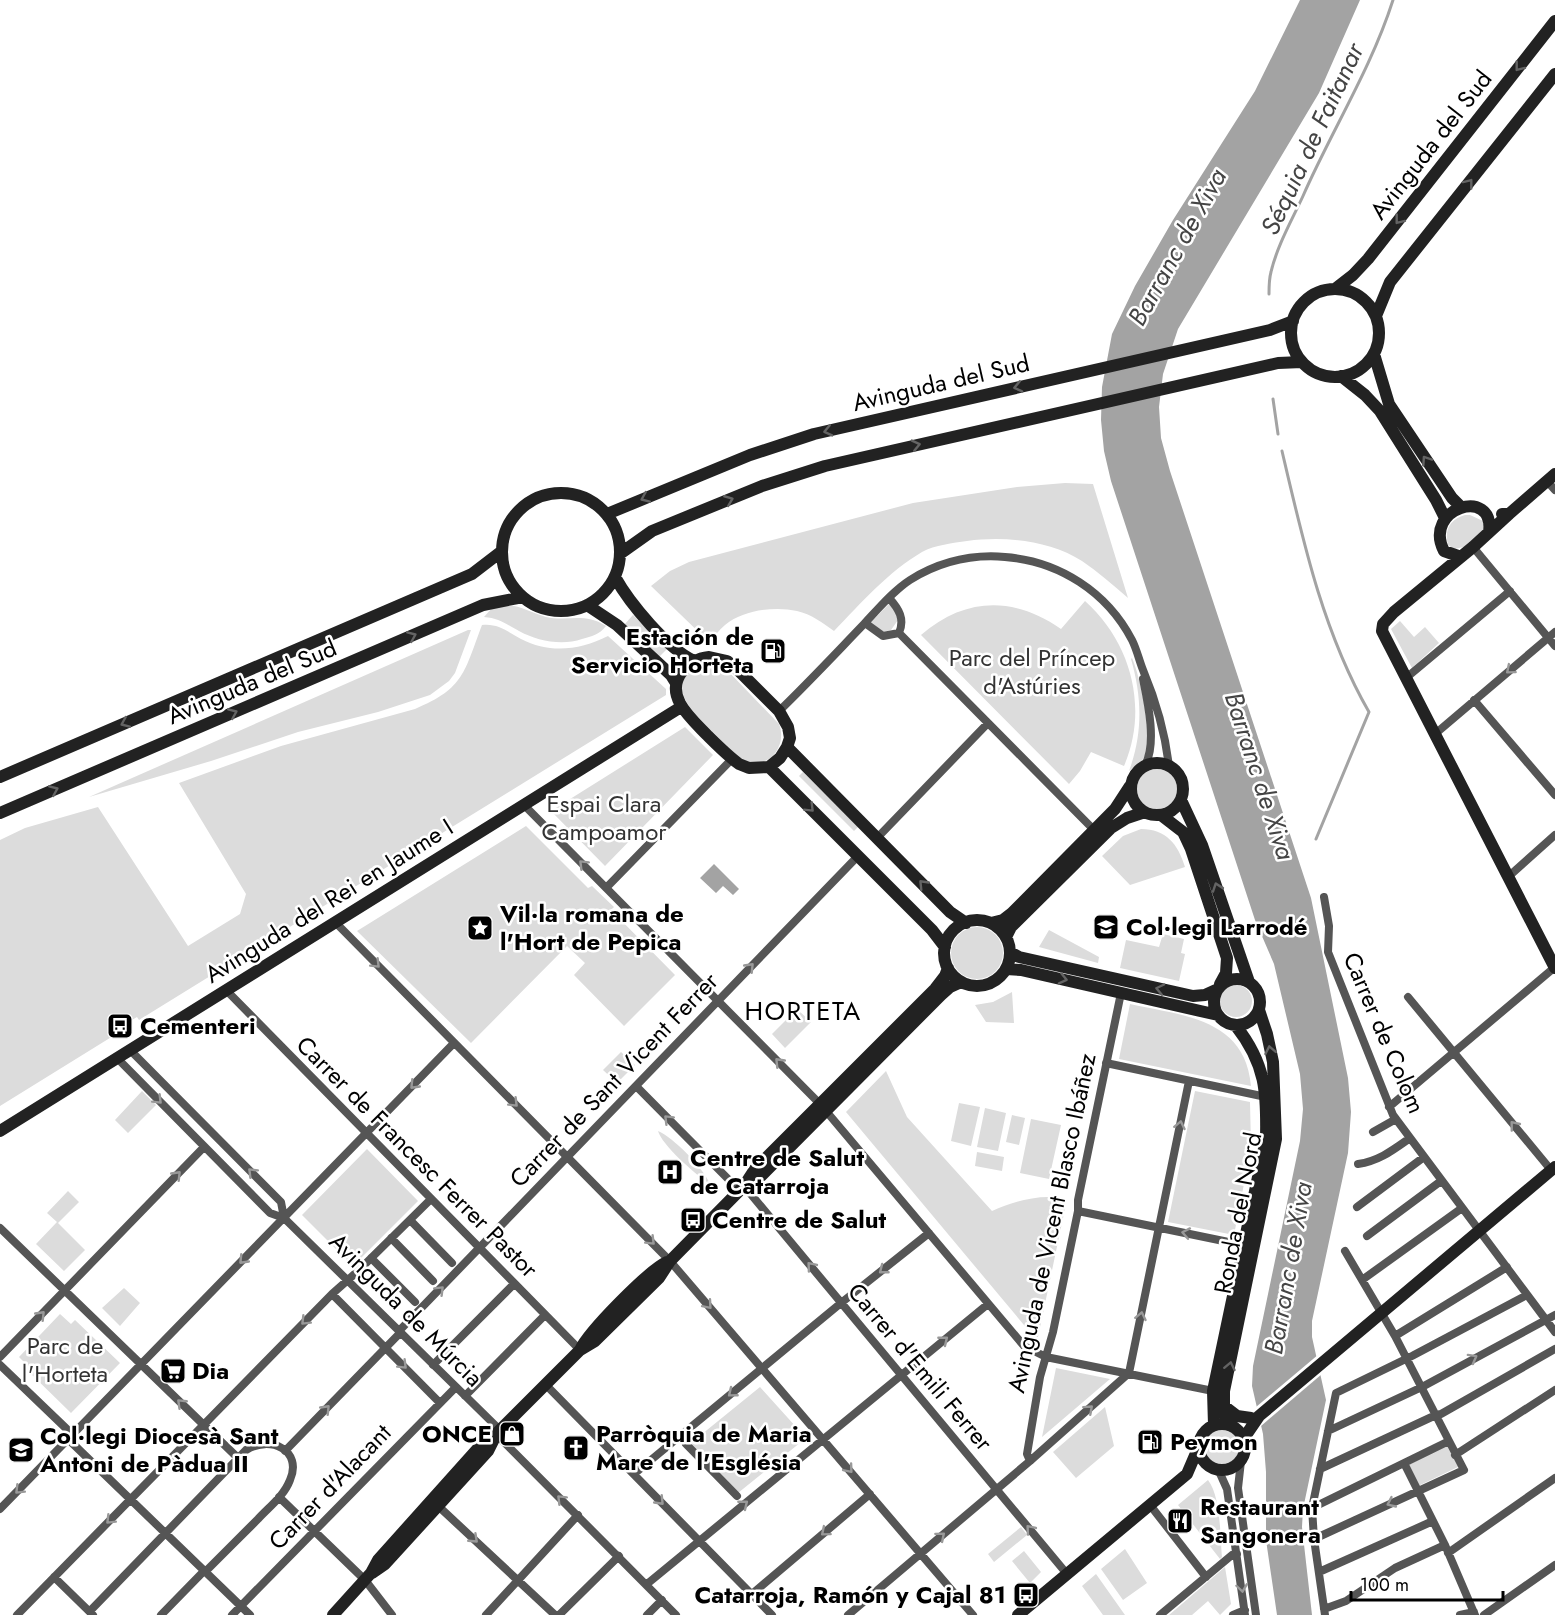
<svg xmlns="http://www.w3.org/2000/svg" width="1555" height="1615" font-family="Jost,sans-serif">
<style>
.green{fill:#dcdcdc}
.water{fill:#a3a3a3}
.pier{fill:#fff}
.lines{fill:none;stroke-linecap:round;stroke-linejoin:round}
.stream{stroke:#a3a3a3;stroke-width:3}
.street{stroke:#555;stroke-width:8}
.secondary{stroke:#222;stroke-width:12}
.oneway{stroke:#646464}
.oneway2{stroke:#999}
.labels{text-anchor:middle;stroke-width:5;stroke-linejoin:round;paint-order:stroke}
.street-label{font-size:24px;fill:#000;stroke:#fff}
.poi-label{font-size:24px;font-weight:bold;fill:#000;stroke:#fff;text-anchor:start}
.park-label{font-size:24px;fill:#333;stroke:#fff}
.water-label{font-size:26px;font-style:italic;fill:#444;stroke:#fff}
.neighbourhood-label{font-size:26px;letter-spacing:1.5px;fill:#000;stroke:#fff}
</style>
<rect width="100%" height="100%" fill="#fff"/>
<!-- green -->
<path class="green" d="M1065,483L1093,484L1128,598C1113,585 1098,572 1082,561C1049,540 1004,536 967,541C953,543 935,545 922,552C888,572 861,603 834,631C823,623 811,614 797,611C775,606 743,610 725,625C719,630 714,637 709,642L651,586L670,571L689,562L913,503L1017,487Z
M1465,515H1470L1483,521V531L1464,547L1454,549L1448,545C1444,530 1450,519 1465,515Z
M1085,601C1131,642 1149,708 1124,766L1091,752L1080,771L1069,784L921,635C965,597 1014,596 1061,629Z
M889,604L893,607L898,620L891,630L884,632L870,623Z
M505,605C520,605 531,613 546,617C568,622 584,612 606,626C599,635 592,636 582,639C562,646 537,641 519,631C506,624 499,618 484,617L491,609Z
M633,615L667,649L659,657L624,625Z
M1400,621L1414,637L1425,627L1439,643L1412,668L1391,629Z
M482,625C498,623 508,632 521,639C550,654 580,650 608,636L666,689V695L139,1020L137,1017L125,1024L126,1028L0,1106V840L25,828L98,807L188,946L240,914L246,894L179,783L281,746L415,709C465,688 464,672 482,625Z
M468,630H471L455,673L449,681L430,695L378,712L298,732L211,761L89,797Z
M1132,658C1140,675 1155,743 1143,759C1140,764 1133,767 1129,771C1143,733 1142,697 1131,659Z
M705,663L715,664L726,669L779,724C787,743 772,768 749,762C735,758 724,743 714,733C693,712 659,683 705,663Z
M685,727L713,755L605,866L551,811Z
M1137 789a20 20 0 1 1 40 0a20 20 0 1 1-40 0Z
M803,772L858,827L854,831L799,776Z
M526,826L588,888L592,886L614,907L611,910L675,975L624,1026L574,975L585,963L567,946L471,1043L357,931Z
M1141,829C1166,829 1178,844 1185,867L1130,885L1102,856L1123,836Z
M951 953a26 26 0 1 1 52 0a26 26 0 1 1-52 0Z
M1049,930L1099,957L1098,963L1039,947Z
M1163,934L1184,939L1181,953L1185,954L1179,981L1120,968L1126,940L1159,947Z
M1220 1001a16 16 0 1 1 32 0a16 16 0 1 1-32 0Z
M1012,992L1014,1023L986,1022L975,1005L993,1002Z
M1130,1004C1183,1016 1245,1018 1251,1086L1119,1059Z
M797,1009L811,1022L785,1048L772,1034Z
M621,1052L635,1065L617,1083L603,1070Z
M886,1071L907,1117L992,1211C1015,1201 1041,1193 1067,1199L1038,1337H1034L846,1112Z
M142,1091L156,1105L128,1133L115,1120Z
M1195,1091L1250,1102L1251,1148L1234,1235L1168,1222Z
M959,1103L980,1107L971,1146L951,1141Z
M985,1108L1006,1113L998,1151L977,1147Z
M1012,1115L1025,1118L1019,1145L1006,1142Z
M1031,1119L1061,1125L1049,1179L1020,1173Z
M658,1131C674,1138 702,1167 709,1182H707C694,1173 662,1145 658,1131Z
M367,1149L418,1201L353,1266L302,1215Z
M977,1152L1004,1157L1002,1171L975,1166Z
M68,1191L79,1202L58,1223L85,1250L64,1271L36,1244L57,1222L47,1213Z
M124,1288L140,1303L120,1326L102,1308Z
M60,1314L71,1324L75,1320L120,1363L71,1413L24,1367L26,1364L19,1357Z
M1056,1368L1110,1379L1042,1437Z
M760,1387L806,1438L738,1493L691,1443Z
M1105,1407L1114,1446L1076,1478L1053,1452Z
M1204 1446a18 18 0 1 1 36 0a18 18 0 1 1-36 0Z
M1447,1445L1458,1467L1414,1488L1404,1467Z
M1208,1480C1221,1497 1220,1536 1222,1557L1220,1559L1178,1505Z
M1021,1527L1027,1535L994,1562L988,1554Z
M1125,1549L1147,1583L1123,1600L1101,1569Z
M1024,1551L1041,1572L1030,1583L1012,1561Z
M1225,1567L1231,1604L1220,1615L1208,1601L1192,1615H1169Z
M1096,1574L1125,1615H1103L1082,1586Z"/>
<!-- water -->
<path class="water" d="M1300,0H1360L1319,93L1178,329L1163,374L1159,407L1161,438L1170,471L1311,898L1348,1078L1351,1112L1348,1153L1312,1321V1337L1326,1400L1303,1509L1302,1527L1312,1615H1277L1266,1540V1472L1263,1434L1252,1386L1253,1366L1300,1141L1303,1109L1300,1074L1274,964L1255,920L1111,481L1104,451L1101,420L1102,387L1112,334L1135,286L1173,220L1255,91Z
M714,864L739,889L733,895L723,886L716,893L700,878Z"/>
<!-- pier -->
<path class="pier" d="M1319,1354L1322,1374L1261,1426L1256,1407Z"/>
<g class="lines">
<!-- stream -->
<path class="stream" d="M1269,294C1269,287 1269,279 1271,272C1277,246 1292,220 1303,196C1332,130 1371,69 1393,0
M1273,399L1278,434
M1282,451C1303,541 1323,632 1369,712L1316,839"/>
<!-- street -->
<path class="street" d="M1547,481L1555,490
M1473,547L1555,646
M889,598C899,609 905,619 899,633
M865,623L883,636L899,633
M899,633L1097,833
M1406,678L1510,591
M1143,679C1148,703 1157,744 1145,765
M1474,700L1555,795
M779,711C808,683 836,653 864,624C878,609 893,591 910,580C939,562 971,554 1005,557C1059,561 1107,592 1132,640C1137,650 1139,660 1143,670C1156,701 1165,732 1169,766
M1435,734L1555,632
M523,804L820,1104
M878,837L988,723
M1508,877L1555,835
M606,888L732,759
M1324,897L1329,926L1328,952L1393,1115L1555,1332
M335,922L670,1261L973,1615
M227,991L580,1350
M1408,997L1551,1170
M130,1050L281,1202L284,1218
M117,1058L270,1213L284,1218L500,1430
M1106,1063L1266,1097
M636,1086L739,1190
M1389,1107L1555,967
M826,1111L1024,1346L1046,1357L1213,1391
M1373,1132L1396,1119
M1358,1164C1379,1161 1393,1150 1410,1138
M744,1186L1067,1574
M1357,1207L1424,1157
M1078,1211L1243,1245
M410,1220L452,1263
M0,1228L238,1458
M1367,1236L1441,1181
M391,1238L433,1281
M371,1258L415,1302
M1362,1280L1462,1208
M332,1294L440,1403
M399,1331L858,856
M1395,1336L1507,1267
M0,1357L204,1147
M0,1365L73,1435
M433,1365L514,1284
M1129,1373L1189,1081
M545,1384L772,1615
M465,1396L545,1315
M1328,1431L1422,1387L1555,1315
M496,1434L676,1615
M69,1440L250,1615
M686,1444L737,1496
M285,1451L400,1333
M1455,1455L1555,1390
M1030,1461L1027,1454L1040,1377L1053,1332L1078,1211V1200L1121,993
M1241,1461L1238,1488L1256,1615
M1404,1463L1445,1545L1475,1615
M1218,1469L1227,1489L1245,1615
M1320,1469L1436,1415L1441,1414L1555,1349
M634,1474L841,1303L929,1233
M279,1497L365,1580L392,1615
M436,1504L555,1615
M1150,1505L1206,1577
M1312,1508L1449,1441
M0,1509L454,1043
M1314,1539L1464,1470L1395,1336L1345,1251
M1448,1553L1555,1478
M1319,1572L1433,1521
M54,1577L93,1615
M647,1584L988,1304
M752,1594L870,1494
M1324,1609L1346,1601L1395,1568L1445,1545
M90,1611L246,1450C270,1435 303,1450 290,1480C284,1496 269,1507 258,1519C240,1537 223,1554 205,1572
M17,1615L332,1294L358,1271L431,1199
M161,1615L204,1571
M232,1615L456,1387
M486,1615L578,1515
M559,1615L619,1556
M647,1615L662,1600
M848,1615L1030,1461L1129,1373
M1160,1615L1232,1555L1237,1554
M1233,1615L1245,1610
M1325,1615L1314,1539L1312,1508L1336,1393L1412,1356L1527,1295
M1460,1615L1474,1612
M1484,1615L1555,1565"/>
<!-- secondary -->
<path class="secondary" d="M1335,289L1353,275L1368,259L1555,21
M1291 333a44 44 0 1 1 88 0a44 44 0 1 1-88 0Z
M1376,316L1390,282L1555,74
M1374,354L1389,404L1452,498L1461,507
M1341,376L1365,395L1380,411L1436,500L1445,518
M502 552a59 59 0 1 1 118 0a59 59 0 1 1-118 0Z
M607,514L750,455L814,434L1270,330L1293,321
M1502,514H1509L1555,474
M1509,514L1473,547L1394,612L1383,624L1382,631L1555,968
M621,553L652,531L762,486L825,466L1278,363L1302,362
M1461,557L1444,551C1422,508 1495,486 1489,532
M615,577C630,604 667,648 694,661
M587,605L617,625L671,675L676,683
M709,657L727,661L738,670L779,711L788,727L790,738L787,747L780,758L769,767L749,768L739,764C728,756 718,746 708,736C693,720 664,697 681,673C688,664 698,658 709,657Z
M787,747L950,912L966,923
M1131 789a26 26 0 1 1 52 0a26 26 0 1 1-52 0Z
M769,767L932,930L945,947
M0,777L472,574L502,551
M1181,800L1202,845L1249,982
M0,813L483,605L523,597
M1161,815L1183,832L1191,849L1227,958L1226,973L1220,984
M944 953a33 33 0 1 1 66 0a33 33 0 1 1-66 0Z
M991,923L1003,920L1012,913L1115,809L1130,786
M1006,937L1011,927L1111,828L1127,818L1145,812
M1010,952L1019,957L1193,996L1205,995L1216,990
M1006,969L1021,970L1218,1015
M1214 1002a23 23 0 1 1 46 0a23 23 0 1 1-46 0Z
M0,1131L681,707
M744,1186L754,1182L761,1176L941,995L950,987L961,982
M580,1350L595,1341L659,1278L670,1261L744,1186L755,1169L935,989L945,976L948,968
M1224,1406L1237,1416L1251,1418
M1199 1447a23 23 0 1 1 46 0a23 23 0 1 1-46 0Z
M1227,1424L1224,1406V1391L1276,1139L1273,1062L1267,1034L1259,1010
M1214,1425L1213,1391L1266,1139C1267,1093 1266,1064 1236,1026
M1244,1438L1259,1416L1555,1167
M372,1573L385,1564L488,1451L496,1435
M333,1615L371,1573L378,1560L481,1445L496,1434L580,1350C589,1331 648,1271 667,1262
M1018,1615L1187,1474L1199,1446"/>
</g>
<!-- one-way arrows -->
<defs><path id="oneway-chevron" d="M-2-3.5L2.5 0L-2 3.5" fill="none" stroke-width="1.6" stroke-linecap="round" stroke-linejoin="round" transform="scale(1.5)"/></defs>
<g class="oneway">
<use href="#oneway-chevron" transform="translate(1519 67) rotate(128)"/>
<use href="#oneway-chevron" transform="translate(1469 183) rotate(-52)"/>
<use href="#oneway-chevron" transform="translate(1399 220) rotate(128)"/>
<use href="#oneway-chevron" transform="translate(1018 387) rotate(167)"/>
<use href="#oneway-chevron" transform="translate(828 431) rotate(167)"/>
<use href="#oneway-chevron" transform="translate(916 445) rotate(-13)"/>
<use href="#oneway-chevron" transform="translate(1426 460) rotate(-124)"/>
<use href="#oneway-chevron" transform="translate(645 498) rotate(157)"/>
<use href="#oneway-chevron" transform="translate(729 500) rotate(-22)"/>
<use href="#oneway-chevron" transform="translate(412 636) rotate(-23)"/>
<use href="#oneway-chevron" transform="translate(233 713) rotate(-23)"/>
<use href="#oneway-chevron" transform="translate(125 723) rotate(157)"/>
<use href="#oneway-chevron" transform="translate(54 790) rotate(-23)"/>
<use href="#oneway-chevron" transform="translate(810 808) rotate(45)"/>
<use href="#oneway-chevron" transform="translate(923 884) rotate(-134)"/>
<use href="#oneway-chevron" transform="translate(1217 887) rotate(-109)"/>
<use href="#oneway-chevron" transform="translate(1063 979) rotate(13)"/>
<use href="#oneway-chevron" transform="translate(1160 989) rotate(-168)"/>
<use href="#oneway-chevron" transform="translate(1270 1050) rotate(-101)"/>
<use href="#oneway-chevron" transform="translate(1230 1366) rotate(-78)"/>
</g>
<g class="oneway2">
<use href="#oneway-chevron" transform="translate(1510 670) rotate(140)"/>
<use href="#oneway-chevron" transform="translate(583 864) rotate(-135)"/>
<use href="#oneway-chevron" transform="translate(376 964) rotate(45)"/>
<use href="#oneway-chevron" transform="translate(750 967) rotate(-46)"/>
<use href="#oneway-chevron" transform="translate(779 1062) rotate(-134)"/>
<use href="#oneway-chevron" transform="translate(414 1085) rotate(134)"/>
<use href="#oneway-chevron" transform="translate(158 1100) rotate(45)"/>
<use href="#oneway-chevron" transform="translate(514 1103) rotate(45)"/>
<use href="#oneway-chevron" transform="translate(668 1119) rotate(-135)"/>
<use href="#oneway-chevron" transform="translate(1180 1125) rotate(-78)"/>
<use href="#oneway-chevron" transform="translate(1514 1125) rotate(-129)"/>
<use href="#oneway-chevron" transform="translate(252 1172) rotate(-135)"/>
<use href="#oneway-chevron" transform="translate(177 1175) rotate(-46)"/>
<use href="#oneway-chevron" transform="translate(1186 1233) rotate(-169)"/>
<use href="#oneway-chevron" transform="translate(651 1241) rotate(45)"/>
<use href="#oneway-chevron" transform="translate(243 1260) rotate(134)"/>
<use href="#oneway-chevron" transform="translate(811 1266) rotate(-130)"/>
<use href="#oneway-chevron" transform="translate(883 1270) rotate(142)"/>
<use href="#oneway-chevron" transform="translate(440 1290) rotate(-45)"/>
<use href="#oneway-chevron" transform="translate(708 1305) rotate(49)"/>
<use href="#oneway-chevron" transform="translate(41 1315) rotate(-46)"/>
<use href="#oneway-chevron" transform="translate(1141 1316) rotate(-78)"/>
<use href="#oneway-chevron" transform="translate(305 1321) rotate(135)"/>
<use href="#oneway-chevron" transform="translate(944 1340) rotate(-39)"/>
<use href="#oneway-chevron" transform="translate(1473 1358) rotate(-29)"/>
<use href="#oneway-chevron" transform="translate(403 1365) rotate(45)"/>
<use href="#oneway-chevron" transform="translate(732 1393) rotate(141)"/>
<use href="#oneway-chevron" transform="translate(181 1403) rotate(-136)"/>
<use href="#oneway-chevron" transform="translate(326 1409) rotate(-46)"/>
<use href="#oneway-chevron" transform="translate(1089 1409) rotate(-42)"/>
<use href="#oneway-chevron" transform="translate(849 1469) rotate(50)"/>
<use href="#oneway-chevron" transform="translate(19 1490) rotate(135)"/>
<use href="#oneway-chevron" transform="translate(561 1499) rotate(-135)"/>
<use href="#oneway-chevron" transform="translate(660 1501) rotate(46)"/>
<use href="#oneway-chevron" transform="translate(1391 1503) rotate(155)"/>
<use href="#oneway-chevron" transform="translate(744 1504) rotate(-39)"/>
<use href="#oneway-chevron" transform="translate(110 1520) rotate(135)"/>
<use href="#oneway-chevron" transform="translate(1030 1529) rotate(-130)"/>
<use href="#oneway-chevron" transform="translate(825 1532) rotate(140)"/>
<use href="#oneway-chevron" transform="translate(941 1536) rotate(-40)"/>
<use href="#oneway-chevron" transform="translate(474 1539) rotate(43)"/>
<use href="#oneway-chevron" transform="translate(1242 1588) rotate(82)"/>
</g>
<!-- icons -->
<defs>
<g id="fuel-square" transform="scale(1.35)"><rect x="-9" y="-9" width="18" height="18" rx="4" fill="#000" stroke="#fff"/><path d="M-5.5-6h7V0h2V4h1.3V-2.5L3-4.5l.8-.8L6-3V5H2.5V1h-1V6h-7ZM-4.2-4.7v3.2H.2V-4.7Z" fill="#fff"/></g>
<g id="school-square" transform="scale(1.35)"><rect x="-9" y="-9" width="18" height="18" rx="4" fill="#000" stroke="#fff"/><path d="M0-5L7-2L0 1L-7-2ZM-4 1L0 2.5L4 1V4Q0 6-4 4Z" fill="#fff"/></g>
<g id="sight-square" transform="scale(1.35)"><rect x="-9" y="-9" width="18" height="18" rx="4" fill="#000" stroke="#fff"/><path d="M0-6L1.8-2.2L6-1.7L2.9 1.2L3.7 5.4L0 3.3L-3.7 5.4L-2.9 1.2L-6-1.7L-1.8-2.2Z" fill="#fff"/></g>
<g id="bus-square" transform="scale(1.35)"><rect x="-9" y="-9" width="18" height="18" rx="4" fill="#000" stroke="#fff"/><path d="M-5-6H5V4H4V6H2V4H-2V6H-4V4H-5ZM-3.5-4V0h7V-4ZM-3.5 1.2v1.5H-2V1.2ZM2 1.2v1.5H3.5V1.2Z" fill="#fff"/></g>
<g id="hospital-square" transform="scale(1.35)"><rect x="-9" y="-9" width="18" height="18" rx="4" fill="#000" stroke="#fff"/><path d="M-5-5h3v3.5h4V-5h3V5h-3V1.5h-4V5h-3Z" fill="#fff"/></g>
<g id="supermarket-square" transform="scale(1.35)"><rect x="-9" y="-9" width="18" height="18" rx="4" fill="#000" stroke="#fff"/><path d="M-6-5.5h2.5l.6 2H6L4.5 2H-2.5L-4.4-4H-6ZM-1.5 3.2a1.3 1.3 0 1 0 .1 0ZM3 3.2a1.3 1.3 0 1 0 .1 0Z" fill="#fff"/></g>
<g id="shop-square" transform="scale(1.35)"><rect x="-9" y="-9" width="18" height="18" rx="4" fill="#000" stroke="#fff"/><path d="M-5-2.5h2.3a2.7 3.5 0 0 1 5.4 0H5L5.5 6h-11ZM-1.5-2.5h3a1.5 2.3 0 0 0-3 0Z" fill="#fff"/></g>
<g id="church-square" transform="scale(1.35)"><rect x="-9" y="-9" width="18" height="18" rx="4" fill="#000" stroke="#fff"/><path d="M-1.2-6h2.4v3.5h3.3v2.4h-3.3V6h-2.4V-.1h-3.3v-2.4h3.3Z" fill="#fff"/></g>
<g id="restaurant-square" transform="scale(1.35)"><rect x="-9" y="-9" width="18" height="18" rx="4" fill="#000" stroke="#fff"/><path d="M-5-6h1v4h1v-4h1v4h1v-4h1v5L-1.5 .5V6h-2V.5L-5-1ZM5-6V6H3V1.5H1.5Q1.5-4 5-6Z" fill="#fff"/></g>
</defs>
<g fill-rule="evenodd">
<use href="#fuel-square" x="773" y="651"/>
<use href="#school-square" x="1106" y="927"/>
<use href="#sight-square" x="480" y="928"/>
<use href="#bus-square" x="120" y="1026"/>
<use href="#hospital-square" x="670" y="1172"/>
<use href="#bus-square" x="693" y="1220"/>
<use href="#supermarket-square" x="173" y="1371"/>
<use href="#shop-square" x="512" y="1434"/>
<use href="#fuel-square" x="1150" y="1442"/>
<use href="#church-square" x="576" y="1448"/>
<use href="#school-square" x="21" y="1450"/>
<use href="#restaurant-square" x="1180" y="1521"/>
<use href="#bus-square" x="1026" y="1595"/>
</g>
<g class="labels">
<!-- street labels -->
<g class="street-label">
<text transform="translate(1431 145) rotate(-52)" y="8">Avinguda del Sud</text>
<text transform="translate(941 383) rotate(-13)" y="8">Avinguda del Sud</text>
<text transform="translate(252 682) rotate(-23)" y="8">Avinguda del Sud</text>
<text transform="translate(329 901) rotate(-32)" y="8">Avinguda del Rei en Jaume I</text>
<text transform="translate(1384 1033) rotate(67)" y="8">Carrer de Colom</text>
<text transform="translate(614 1080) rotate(-46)" y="8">Carrer de Sant Vicent Ferrer</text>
<text transform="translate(417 1157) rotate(45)" y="8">Carrer de Francesc Ferrer Pastor</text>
<text transform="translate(1238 1213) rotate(-79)" y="8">Ronda del Nord</text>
<text transform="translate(1052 1223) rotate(-78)" y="8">Avinguda de Vicent Blasco Ibáñez</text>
<text transform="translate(406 1310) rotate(45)" y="8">Avinguda de Múrcia</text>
<text transform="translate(920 1367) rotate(50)" y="8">Carrer d'Emili Ferrer</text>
<text transform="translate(330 1487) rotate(-46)" y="8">Carrer d'Alacant</text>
</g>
<!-- poi labels -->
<g class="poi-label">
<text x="754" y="645" text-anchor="end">Estación de<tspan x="754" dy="28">Servicio Horteta</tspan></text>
<text x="500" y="922">Vil·la romana de<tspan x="500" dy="28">l'Hort de Pepica</tspan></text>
<text x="1126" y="935">Col·legi Larrodé</text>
<text x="140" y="1034">Cementeri</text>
<text x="690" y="1166">Centre de Salut<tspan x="690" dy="28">de Catarroja</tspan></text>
<text x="712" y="1228">Centre de Salut</text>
<text x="192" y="1379">Dia</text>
<text x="492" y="1442" text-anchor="end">ONCE</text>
<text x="596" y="1442">Parròquia de Maria<tspan x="596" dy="28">Mare de l'Església</tspan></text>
<text x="40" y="1444">Col·legi Diocesà Sant<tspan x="40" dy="28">Antoni de Pàdua II</tspan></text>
<text x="1170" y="1450">Peymon</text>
<text x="1200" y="1515">Restaurant<tspan x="1200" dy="28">Sangonera</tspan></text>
<text x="1006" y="1603" text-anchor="end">Catarroja, Ramón y Cajal 81</text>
</g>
<!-- park labels -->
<g class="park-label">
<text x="1032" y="666">Parc del Príncep<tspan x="1032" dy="28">d'Astúries</tspan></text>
<text x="604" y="812">Espai Clara<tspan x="604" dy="28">Campoamor</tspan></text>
<text x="65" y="1354">Parc de<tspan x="65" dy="28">l'Horteta</tspan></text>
</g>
<!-- water labels -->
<g class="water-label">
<text transform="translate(1312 139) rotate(-65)" y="9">Séquia de Faitanar</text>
<text transform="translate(1177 247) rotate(-61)" y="9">Barranc de Xiva</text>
<text transform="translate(1260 776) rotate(72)" y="9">Barranc de Xiva</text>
<text transform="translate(1288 1268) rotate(-80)" y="9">Barranc de Xiva</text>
</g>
<!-- neighbourhood labels -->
<g class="neighbourhood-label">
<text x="803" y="1020">HORTETA</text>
</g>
</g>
<!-- scale -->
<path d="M1351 1591v9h152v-9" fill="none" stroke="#000000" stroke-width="3"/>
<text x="1360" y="1591" font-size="18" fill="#000000" stroke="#ffffff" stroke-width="4.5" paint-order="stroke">100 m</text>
</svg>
